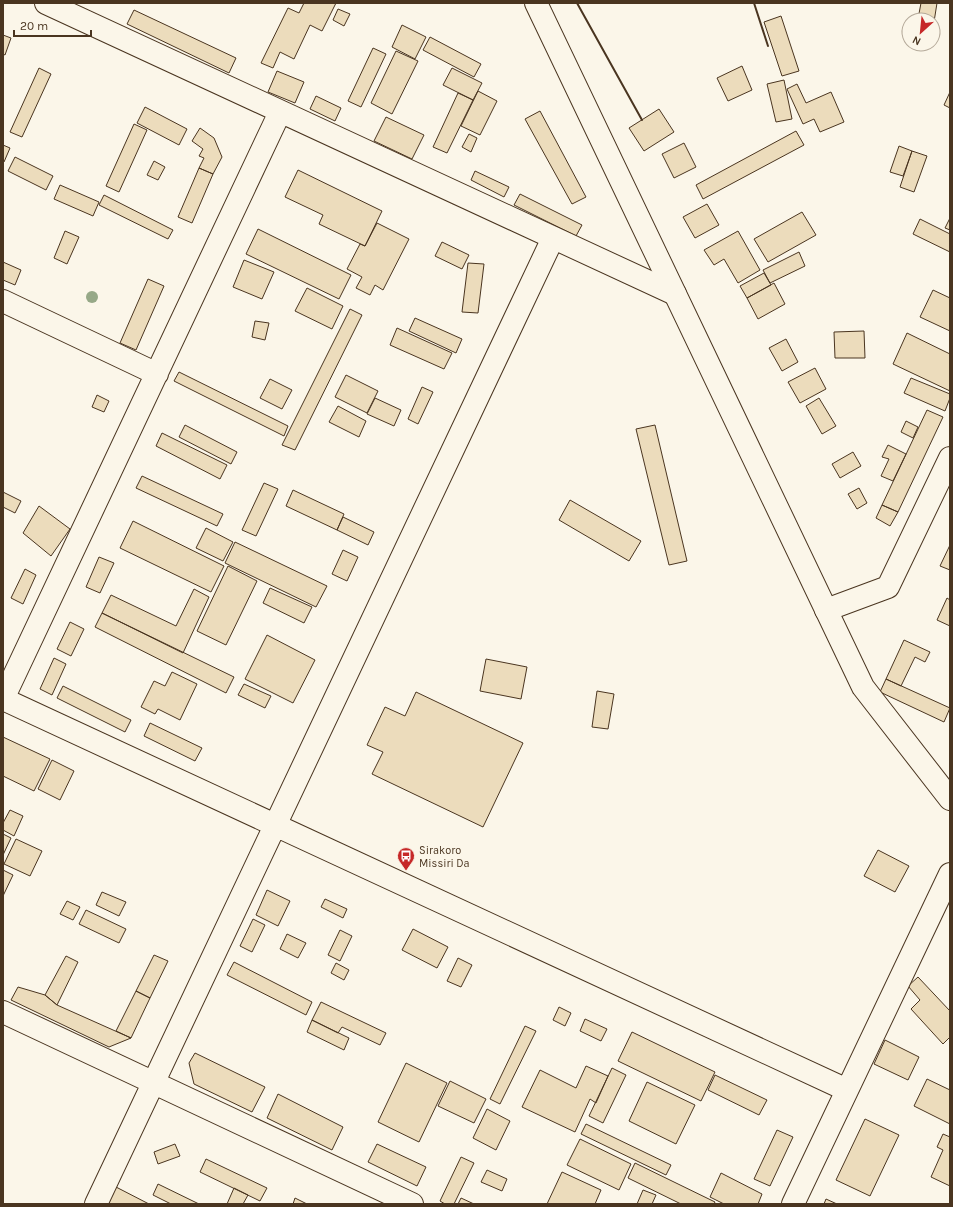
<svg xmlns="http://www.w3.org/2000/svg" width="953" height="1207" font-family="Karla,sans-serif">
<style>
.building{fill:#ecdcbc;stroke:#4a3520}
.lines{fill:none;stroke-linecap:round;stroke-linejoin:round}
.street-casing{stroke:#4a3520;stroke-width:24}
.secondary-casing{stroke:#4a3520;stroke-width:24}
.street{stroke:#fbf6e9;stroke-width:22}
.secondary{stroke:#fbf6e9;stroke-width:22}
.wall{stroke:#4a3520;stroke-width:2}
.tree{fill:#96a887}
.labels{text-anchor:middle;stroke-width:3;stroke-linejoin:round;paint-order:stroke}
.poi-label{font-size:11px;fill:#4a3520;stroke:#fbf6e9;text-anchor:start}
</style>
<rect width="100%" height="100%" fill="#fbf6e9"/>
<!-- building -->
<path class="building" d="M304,3H336L322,31L310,25L294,59L280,52L273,68L261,63L288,8L299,13Z
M921,3H937L934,22L933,20L918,19Z
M338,9L350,14L344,26L333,20Z
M134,10L236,58L229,73L127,24Z
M781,16L799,71L782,76L764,22Z
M402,25L426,37L415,59L392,47Z
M3,35L11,38L5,55L3,54Z
M430,37L481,64L474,77L423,50Z
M373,48L386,54L361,107L348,101Z
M396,51L418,61L392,114L371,103Z
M742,66L752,90L728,101L717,78Z
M39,68L51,74L22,137L10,132Z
M452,68L482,83L473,100L443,85Z
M277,71L304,82L295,103L268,92Z
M784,80L792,119L776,122L767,84Z
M797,84L806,103L831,92L844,122L820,132L814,119L803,124L787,89Z
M478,91L497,101L480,135L461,126Z
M950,92V108L944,105Z
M458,93L473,100L447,153L433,147Z
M316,96L341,108L335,121L310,109Z
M145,107L187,129L179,145L137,123Z
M659,109L674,132L644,151L629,128Z
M540,111L586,197L572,204L525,119Z
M386,117L424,135L412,159L374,141Z
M134,124L147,130L119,192L106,186Z
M200,128L214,138L222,157L213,174L199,168L204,158L199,156L203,149L192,141Z
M796,131L804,145L703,199L696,185Z
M469,134L477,138L471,152L462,147Z
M684,143L696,167L674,178L662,154Z
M3,145L10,148L4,162L3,161Z
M899,146L912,151L903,176L890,172Z
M912,151L927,156L914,192L900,187Z
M15,157L53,176L46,190L8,171Z
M154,161L165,167L158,180L147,175Z
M199,168L213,174L192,223L178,217Z
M298,170L382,211L365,246L319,224L323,215L285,197Z
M475,171L509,187L504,197L471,180Z
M60,185L99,202L93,216L54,199Z
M520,194L582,225L576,236L514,205Z
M104,195L173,230L168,239L99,205Z
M707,204L719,225L695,238L683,217Z
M802,212L816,235L768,262L754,239Z
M950,218V230L945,228Z
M920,219L950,234V252L913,234Z
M377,223L409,239L383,290L375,285L370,295L356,288L362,277L347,269L360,244L365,246Z
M258,229L351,275L339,299L246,254Z
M65,231L79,237L67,264L54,258Z
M738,231L760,270L738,283L724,259L714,265L704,250Z
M442,242L469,255L462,269L435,256Z
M799,252L805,266L770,283L763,270Z
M244,260L274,272L262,299L233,287Z
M3,262L21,270L15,285L3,280Z
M468,263L484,264L478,313L462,312Z
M764,273L771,285L747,298L740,286Z
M148,279L164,286L136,350L120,343Z
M774,283L785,304L758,319L747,298Z
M307,288L343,306L332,329L295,311Z
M933,290L950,298V331L920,317Z
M350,309L362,315L295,450L282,445Z
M415,318L462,339L456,353L409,331Z
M255,321L269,323L265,340L252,337Z
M397,328L452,353L444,369L390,345Z
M864,331L865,358H835L834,332Z
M907,333L950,354V391L893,364Z
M786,339L798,362L782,371L769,348Z
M815,368L826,389L800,403L788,382Z
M179,372L288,426L284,436L174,381Z
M346,375L378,391L367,413L335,397Z
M911,378L950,394V398L945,411L904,393Z
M270,379L292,390L282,409L260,398Z
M422,387L433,392L418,424L408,419Z
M97,395L109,401L104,412L92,407Z
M375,398L401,410L394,426L367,414Z
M819,398L836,426L822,434L806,406Z
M338,406L366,421L359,437L329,422Z
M927,410L943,417L898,512L882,505Z
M906,421L918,427L913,438L901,432Z
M185,425L237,452L231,464L179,437Z
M655,425L687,561L669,565L636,429Z
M162,433L227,465L220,479L156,446Z
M888,445L906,454L893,481L881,476L889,459L882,457Z
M853,452L861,466L840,478L832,464Z
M142,476L223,514L217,526L136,488Z
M264,483L278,489L256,536L242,530Z
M859,488L867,503L857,509L848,494Z
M293,490L344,514L337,530L286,506Z
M3,492L21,501L15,513L3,507Z
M570,500L641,541L629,561L559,520Z
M882,505L898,512L890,526L876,518Z
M39,506L70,529L51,556L23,533Z
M343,517L374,532L368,545L337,530Z
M133,521L224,566L211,592L120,548Z
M206,528L233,542L223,561L196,548Z
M235,542L327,586L316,607L225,563Z
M950,545V570L940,566Z
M343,550L358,557L347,581L332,574Z
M99,557L114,563L100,593L86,587Z
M228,566L257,581L226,645L197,631Z
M25,569L36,575L23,604L11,598Z
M270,588L312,607L304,623L263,603Z
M194,589L209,597L183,653L102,613L111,595L176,626Z
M947,598L950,600V626L937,620Z
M102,613L234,677L226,693L95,627Z
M70,622L84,629L71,656L57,649Z
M267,635L315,660L293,703L245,679Z
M904,640L930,652L925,662L915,657L901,686L886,679Z
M54,658L66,664L52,695L40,689Z
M486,659L527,667L521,699L480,691Z
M172,672L197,684L180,720L158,709L155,714L141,707L154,681L165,686Z
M886,679L950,708L944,722L880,692Z
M244,684L271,696L265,708L238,695Z
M63,686L131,720L125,732L57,698Z
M597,691L614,694L608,729L592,727Z
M416,692L523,743L483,827L372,774L383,752L367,745L385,707L405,716Z
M150,723L202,748L195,761L144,736Z
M3,737L50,759L34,791L3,776Z
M52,760L74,771L60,800L38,789Z
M10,810L23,816L14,836L3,830V823Z
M3,834L11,838L3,855Z
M16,839L42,851L30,876L4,864Z
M878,850L909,866L895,892L864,876Z
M3,870L13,875L3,896Z
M267,890L290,901L278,926L256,915Z
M102,892L126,902L119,916L96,905Z
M325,899L347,909L343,918L321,907Z
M67,901L80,907L73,920L60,914Z
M86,910L126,929L119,943L79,924Z
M253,919L265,925L252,952L240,946Z
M413,929L448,947L437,968L402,950Z
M340,930L352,936L340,961L328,955Z
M287,934L306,943L298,958L280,949Z
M154,955L168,961L150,998L136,991Z
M66,956L78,962L57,1005L45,995Z
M458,958L472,965L461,987L447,981Z
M234,962L312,1002L306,1015L227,975Z
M336,963L349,970L344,980L331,973Z
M918,977L950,1011V1037L943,1044L911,1009L920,1000L908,986Z
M18,987L45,995L57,1005L131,1038L109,1047L11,1000Z
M136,991L150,998L131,1038L116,1031Z
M321,1002L386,1033L380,1045L342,1027L338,1033L312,1020Z
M559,1007L571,1013L565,1026L553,1020Z
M585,1019L607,1029L601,1041L580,1031Z
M312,1020L349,1038L344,1050L307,1032Z
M525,1026L536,1031L500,1104L490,1099Z
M632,1032L715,1072L701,1101L618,1061Z
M885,1040L919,1057L908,1080L874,1064Z
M195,1053L265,1087L252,1112L194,1084L189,1063Z
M406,1063L447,1083L419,1142L378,1122Z
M586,1066L608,1076L596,1103L590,1099L575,1132L522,1107L540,1070L576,1088Z
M612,1068L626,1075L603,1123L589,1116Z
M715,1075L767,1100L759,1115L708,1090Z
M927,1079L950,1090V1124L914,1106Z
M450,1081L486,1099L474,1123L438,1106Z
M647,1082L695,1105L676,1144L629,1121Z
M278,1094L343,1127L332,1150L267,1118Z
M487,1109L510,1121L496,1150L473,1138Z
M865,1119L899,1135L870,1196L836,1180Z
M586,1124L671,1165L666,1175L581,1134Z
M777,1130L793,1137L770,1186L754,1179Z
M943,1134L950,1137V1186L931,1177L943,1150L937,1147Z
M580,1139L631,1164L619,1190L567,1165Z
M175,1144L180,1156L158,1164L154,1152Z
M377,1144L426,1167L417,1186L368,1162Z
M461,1157L474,1163L454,1204H445L440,1201Z
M206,1159L267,1188L260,1201L200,1172Z
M635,1163L715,1202L714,1204H681L628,1178Z
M487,1170L507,1179L502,1191L481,1182Z
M562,1172L601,1190L595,1204H547Z
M721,1173L762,1194L758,1204H724L710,1197Z
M158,1184L199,1204H171L153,1195Z
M116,1187L149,1204H107Z
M234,1188L248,1195L243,1204H227Z
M643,1190L656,1195L652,1204H637Z
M295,1198L307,1204H293Z
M461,1198L474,1204H458Z
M826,1199L837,1204H824Z"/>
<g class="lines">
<!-- street casing -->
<g class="street-casing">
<path id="street" d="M46,3L675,294
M3,301L157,374
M826,610L888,587L950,458
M3,699L847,1090
M3,699L280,112
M3,1012L412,1204
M96,1204L553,238
M793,1204L950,874"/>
</g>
<!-- secondary casing -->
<g class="secondary-casing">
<path id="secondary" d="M536,3L863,687L950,799"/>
</g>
<!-- street -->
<use href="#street" class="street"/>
<!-- secondary -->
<use href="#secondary" class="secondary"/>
<!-- wall -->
<path class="wall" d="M577,3L642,120
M754,3L768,46"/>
</g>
<!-- trees -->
<circle class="tree" cx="92" cy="297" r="6"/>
<!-- icons -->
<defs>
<g id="bus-pin" transform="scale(0.9)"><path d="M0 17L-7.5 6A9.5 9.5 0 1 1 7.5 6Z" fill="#c62828" stroke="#fbf6e9"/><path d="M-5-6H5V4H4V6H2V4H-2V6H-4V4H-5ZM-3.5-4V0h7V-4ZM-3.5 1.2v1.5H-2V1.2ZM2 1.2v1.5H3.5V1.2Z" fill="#fff"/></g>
</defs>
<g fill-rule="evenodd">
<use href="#bus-pin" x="406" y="856"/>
</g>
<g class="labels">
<!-- poi labels -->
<g class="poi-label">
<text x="419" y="854">Sirakoro<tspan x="419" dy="13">Missiri Da</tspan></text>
</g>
</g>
<!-- border -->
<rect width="953" height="1207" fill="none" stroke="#4a3520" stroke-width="8"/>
<!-- north arrow -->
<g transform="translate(921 32) rotate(207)"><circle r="19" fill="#fbf6e9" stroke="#b4a999"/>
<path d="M0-3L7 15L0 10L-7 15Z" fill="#c62828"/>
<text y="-6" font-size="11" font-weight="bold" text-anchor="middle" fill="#4a3520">N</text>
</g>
<!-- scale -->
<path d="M14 30v6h77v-6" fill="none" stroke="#4a3520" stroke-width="2"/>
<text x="20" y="30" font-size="12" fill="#4a3520" stroke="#fbf6e9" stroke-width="3" paint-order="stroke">20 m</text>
</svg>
